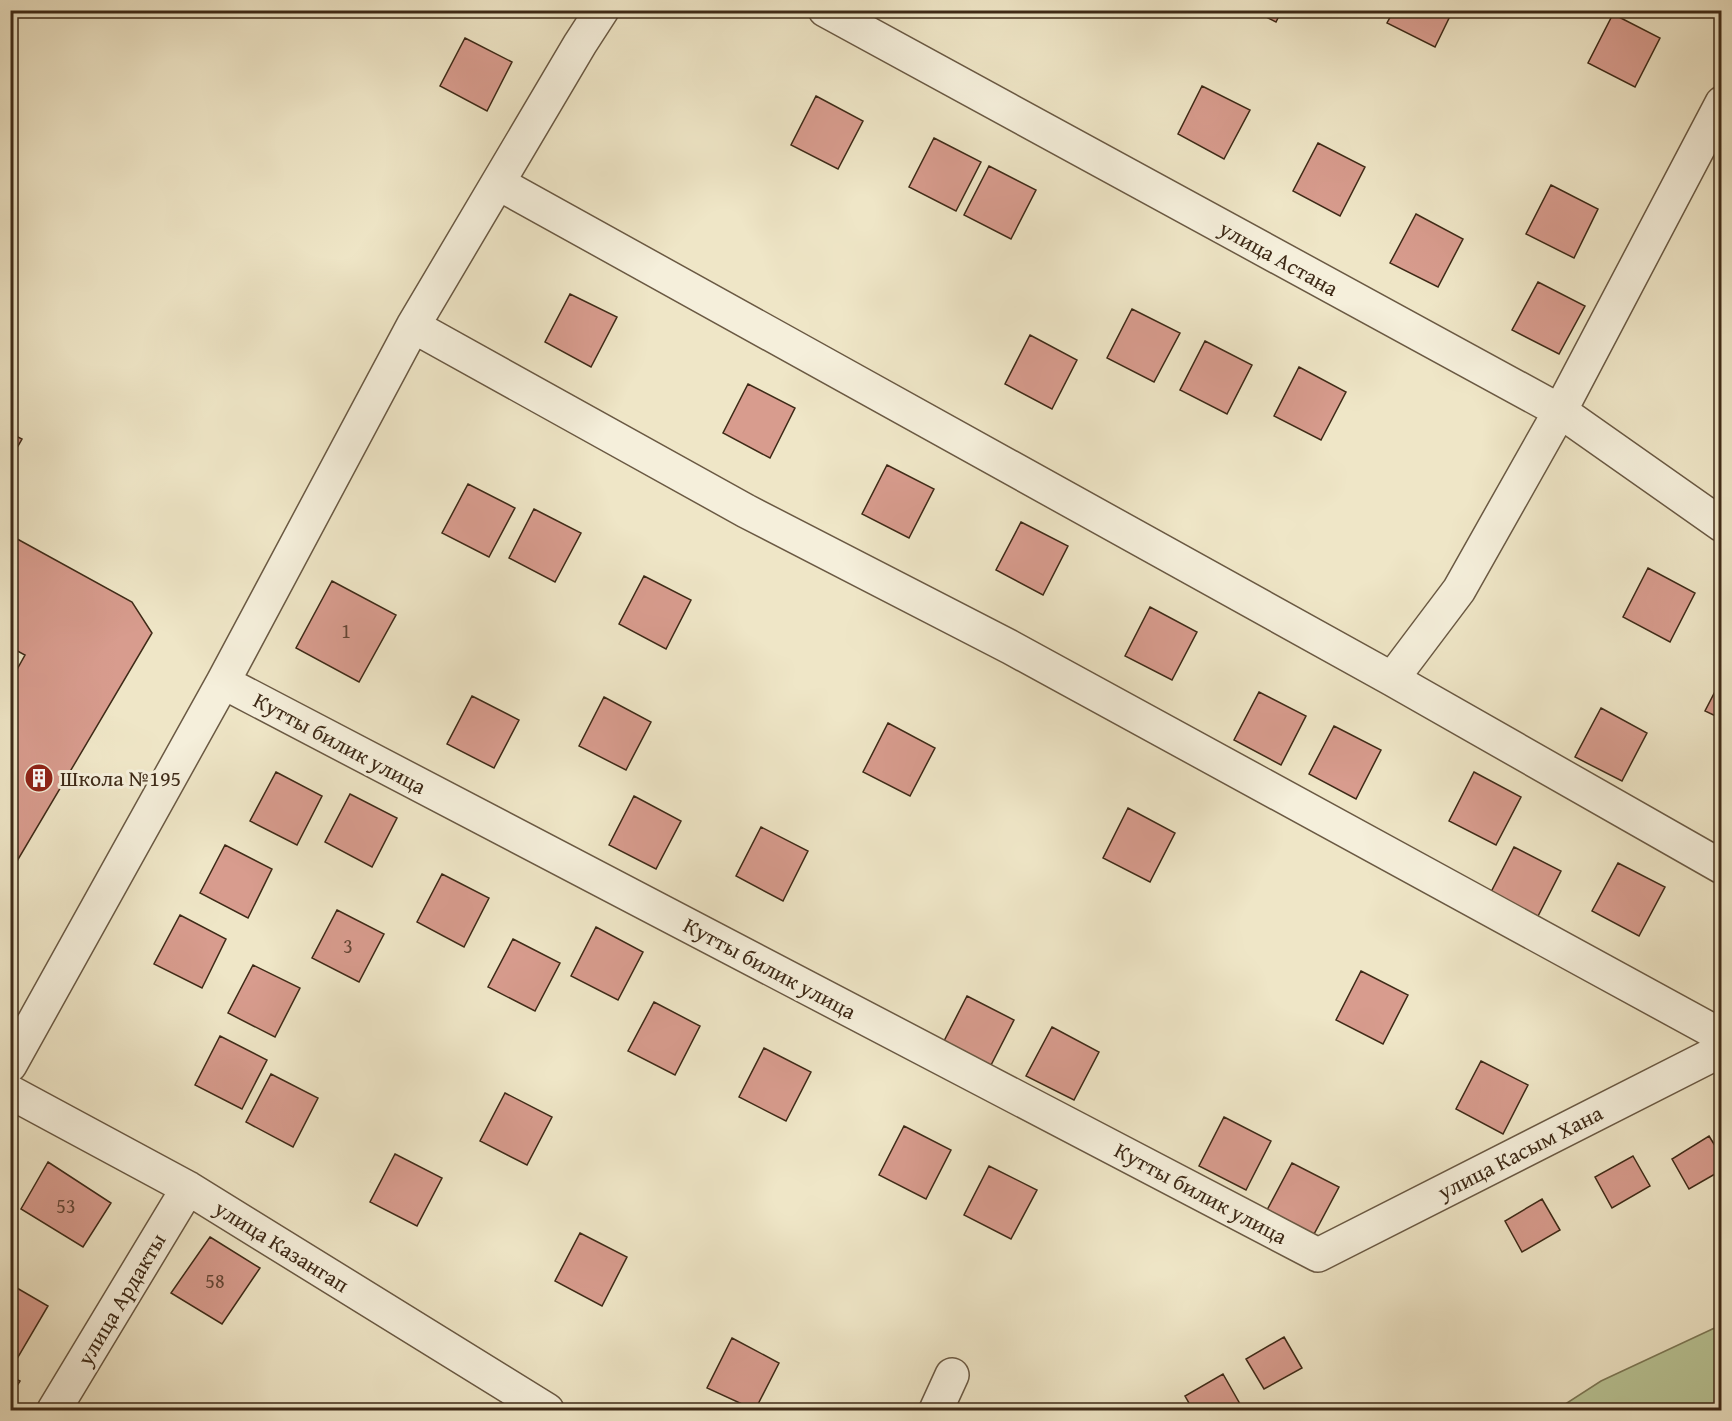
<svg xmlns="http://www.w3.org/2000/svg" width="1732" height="1421" font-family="'Gentium Book Plus',serif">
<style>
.green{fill:#b9c596;stroke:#7c7856;stroke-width:1.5}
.building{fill:#d89c8e;stroke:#3e2a17;stroke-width:1.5}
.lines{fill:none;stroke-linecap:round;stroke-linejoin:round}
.minor-casing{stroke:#6a5943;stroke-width:36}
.minor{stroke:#f5efdb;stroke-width:33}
.labels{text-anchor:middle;stroke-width:6;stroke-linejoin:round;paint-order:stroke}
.number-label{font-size:20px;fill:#644635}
.street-label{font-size:22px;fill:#3e2a17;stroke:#f5efdb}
.poi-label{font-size:22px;fill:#3e2a17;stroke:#f5efdb;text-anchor:start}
</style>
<rect width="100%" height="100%" fill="#efe6c7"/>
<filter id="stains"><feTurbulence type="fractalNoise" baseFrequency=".00333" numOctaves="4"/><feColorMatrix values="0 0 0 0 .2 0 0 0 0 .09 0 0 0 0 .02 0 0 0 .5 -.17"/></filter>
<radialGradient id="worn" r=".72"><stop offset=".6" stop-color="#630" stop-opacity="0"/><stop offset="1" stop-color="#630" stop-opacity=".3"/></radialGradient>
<!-- green -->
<path class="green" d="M1721,1325V1410H1556L1601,1381Z"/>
<!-- building -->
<path class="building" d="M1252,10H1282L1276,22Z
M1394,10H1453L1435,47L1387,23Z
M1613,14L1660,38L1635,87L1588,63Z
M465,38L512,62L487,111L440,86Z
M1202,86L1250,110L1224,159L1178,134Z
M816,96L863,121L838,169L791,145Z
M934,138L981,162L956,211L909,187Z
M1318,143L1365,167L1340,216L1293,191Z
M989,166L1036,190L1011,239L964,215Z
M1551,185L1598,209L1574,258L1526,234Z
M1416,214L1463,239L1438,287L1390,263Z
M1538,282L1585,306L1559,354L1512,330Z
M570,294L617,317L591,367L545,342Z
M1132,309L1180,333L1154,382L1107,358Z
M1030,335L1077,360L1052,409L1005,384Z
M1205,341L1252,365L1227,414L1180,390Z
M1299,367L1346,392L1321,440L1274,416Z
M748,384L795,408L770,458L723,433Z
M10,433L22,439L10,460Z
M887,465L934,489L909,538L862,514Z
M468,484L515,508L489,557L442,533Z
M534,509L581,533L555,582L509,558Z
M1021,522L1068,546L1043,595L996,570Z
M10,535L132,602L152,633L10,873V682L25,655L10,647Z
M1648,568L1695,593L1670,642L1623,617Z
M644,576L691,600L666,649L619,624Z
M332,581L396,615L359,682L296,648Z
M1150,607L1197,632L1172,680L1125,656Z
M1722,678V719L1705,711Z
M1259,692L1306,716L1281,765L1234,740Z
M472,696L519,720L494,768L447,744Z
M604,697L651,722L626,770L579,746Z
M1601,708L1647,733L1622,781L1575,757Z
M888,723L935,748L910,796L863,772Z
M1334,726L1381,750L1356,799L1309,774Z
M276,772L322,796L297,845L250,821Z
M1474,772L1521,797L1496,845L1449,821Z
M350,794L397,818L372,867L325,842Z
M634,796L681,821L656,869L609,845Z
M1128,808L1175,833L1150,882L1103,858Z
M761,827L808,851L783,901L736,876Z
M225,845L272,869L248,918L200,893Z
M1514,847L1561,871L1536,920L1489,896Z
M1618,863L1665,887L1639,936L1592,911Z
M442,874L489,898L464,947L417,922Z
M337,910L384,934L359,982L312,958Z
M180,915L226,939L202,988L154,964Z
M596,927L643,952L618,1000L571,976Z
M513,939L560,963L535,1011L488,987Z
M253,965L300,988L275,1037L228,1013Z
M1361,971L1408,995L1383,1044L1336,1020Z
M967,996L1014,1020L989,1069L942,1045Z
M654,1002L700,1026L675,1075L628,1051Z
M1052,1027L1099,1052L1074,1100L1026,1076Z
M220,1036L267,1060L242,1109L195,1085Z
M764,1048L811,1072L786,1121L739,1097Z
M1481,1061L1528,1085L1503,1134L1456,1109Z
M271,1074L318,1098L293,1147L246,1122Z
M505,1093L552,1117L527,1165L480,1141Z
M1224,1117L1271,1141L1246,1190L1199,1166Z
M904,1126L951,1150L926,1199L879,1175Z
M1709,1136L1722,1157V1170L1689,1189L1672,1159Z
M395,1154L442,1178L417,1226L370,1202Z
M1633,1156L1650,1186L1612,1208L1595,1177Z
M48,1162L111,1203L83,1247L21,1209Z
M1292,1163L1339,1187L1313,1236L1266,1212Z
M989,1166L1037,1190L1011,1239L964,1215Z
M1542,1199L1560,1230L1522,1252L1505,1221Z
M580,1233L627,1257L602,1306L555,1281Z
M210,1237L260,1268L222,1324L171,1293Z
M10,1284L48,1306L14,1364L10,1363Z
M1284,1337L1302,1368L1264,1389L1246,1359Z
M732,1338L779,1363L755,1410L707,1388Z
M1223,1374L1240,1404L1229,1410H1193L1185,1396Z
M10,1376L20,1381L10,1397Z"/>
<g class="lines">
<!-- minor casing -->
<g class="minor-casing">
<path id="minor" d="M825,10L1560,411L1722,525
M498,183L1392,679L1722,867
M413,326L580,44L602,10
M1392,679L1459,590L1560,411L1722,103
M223,682L1318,1255L1722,1050
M10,1065L223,682L413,326L746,511L1010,647L1722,1036
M10,1092L188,1188L547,1410
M54,1410L188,1188
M936,1410L952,1375"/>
</g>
<!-- minor -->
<use href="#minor" class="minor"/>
</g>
<!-- icons -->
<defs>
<g id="building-disc" transform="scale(1.5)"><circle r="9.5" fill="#8f2418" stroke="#f5efdb"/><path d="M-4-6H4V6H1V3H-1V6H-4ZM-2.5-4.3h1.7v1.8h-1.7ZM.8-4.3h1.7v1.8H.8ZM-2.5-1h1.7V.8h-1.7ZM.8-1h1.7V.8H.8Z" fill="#fff"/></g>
</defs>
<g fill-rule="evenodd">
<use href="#building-disc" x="39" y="778"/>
</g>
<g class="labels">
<!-- number labels -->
<g class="number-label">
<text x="346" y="638">1</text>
<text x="348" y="953">3</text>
<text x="66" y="1213">53</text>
<text x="215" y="1288">58</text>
</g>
<!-- street labels -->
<g class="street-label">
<text transform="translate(1279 258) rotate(29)" y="8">улица Астана</text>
<text transform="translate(340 743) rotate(28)" y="8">Кутты билик улица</text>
<text transform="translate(770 968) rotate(28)" y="8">Кутты билик улица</text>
<text transform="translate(1520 1152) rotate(-27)" y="8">улица Касым Хана</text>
<text transform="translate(1201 1193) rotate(28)" y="8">Кутты билик улица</text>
<text transform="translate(282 1246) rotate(32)" y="8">улица Казангап</text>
<text transform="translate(121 1299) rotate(-59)" y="8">улица Ардакты</text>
</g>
<!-- poi labels -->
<g class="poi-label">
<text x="60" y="786">Школа №195</text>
</g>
</g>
<!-- margin -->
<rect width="1732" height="1421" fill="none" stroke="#efe6c7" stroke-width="36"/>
<rect x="12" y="12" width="1708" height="1397" fill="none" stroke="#3e2a17" stroke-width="3"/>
<rect x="18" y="18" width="1696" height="1385" fill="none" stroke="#3e2a17" stroke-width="1.5"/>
<rect width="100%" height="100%" filter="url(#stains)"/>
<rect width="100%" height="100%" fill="url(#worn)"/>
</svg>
